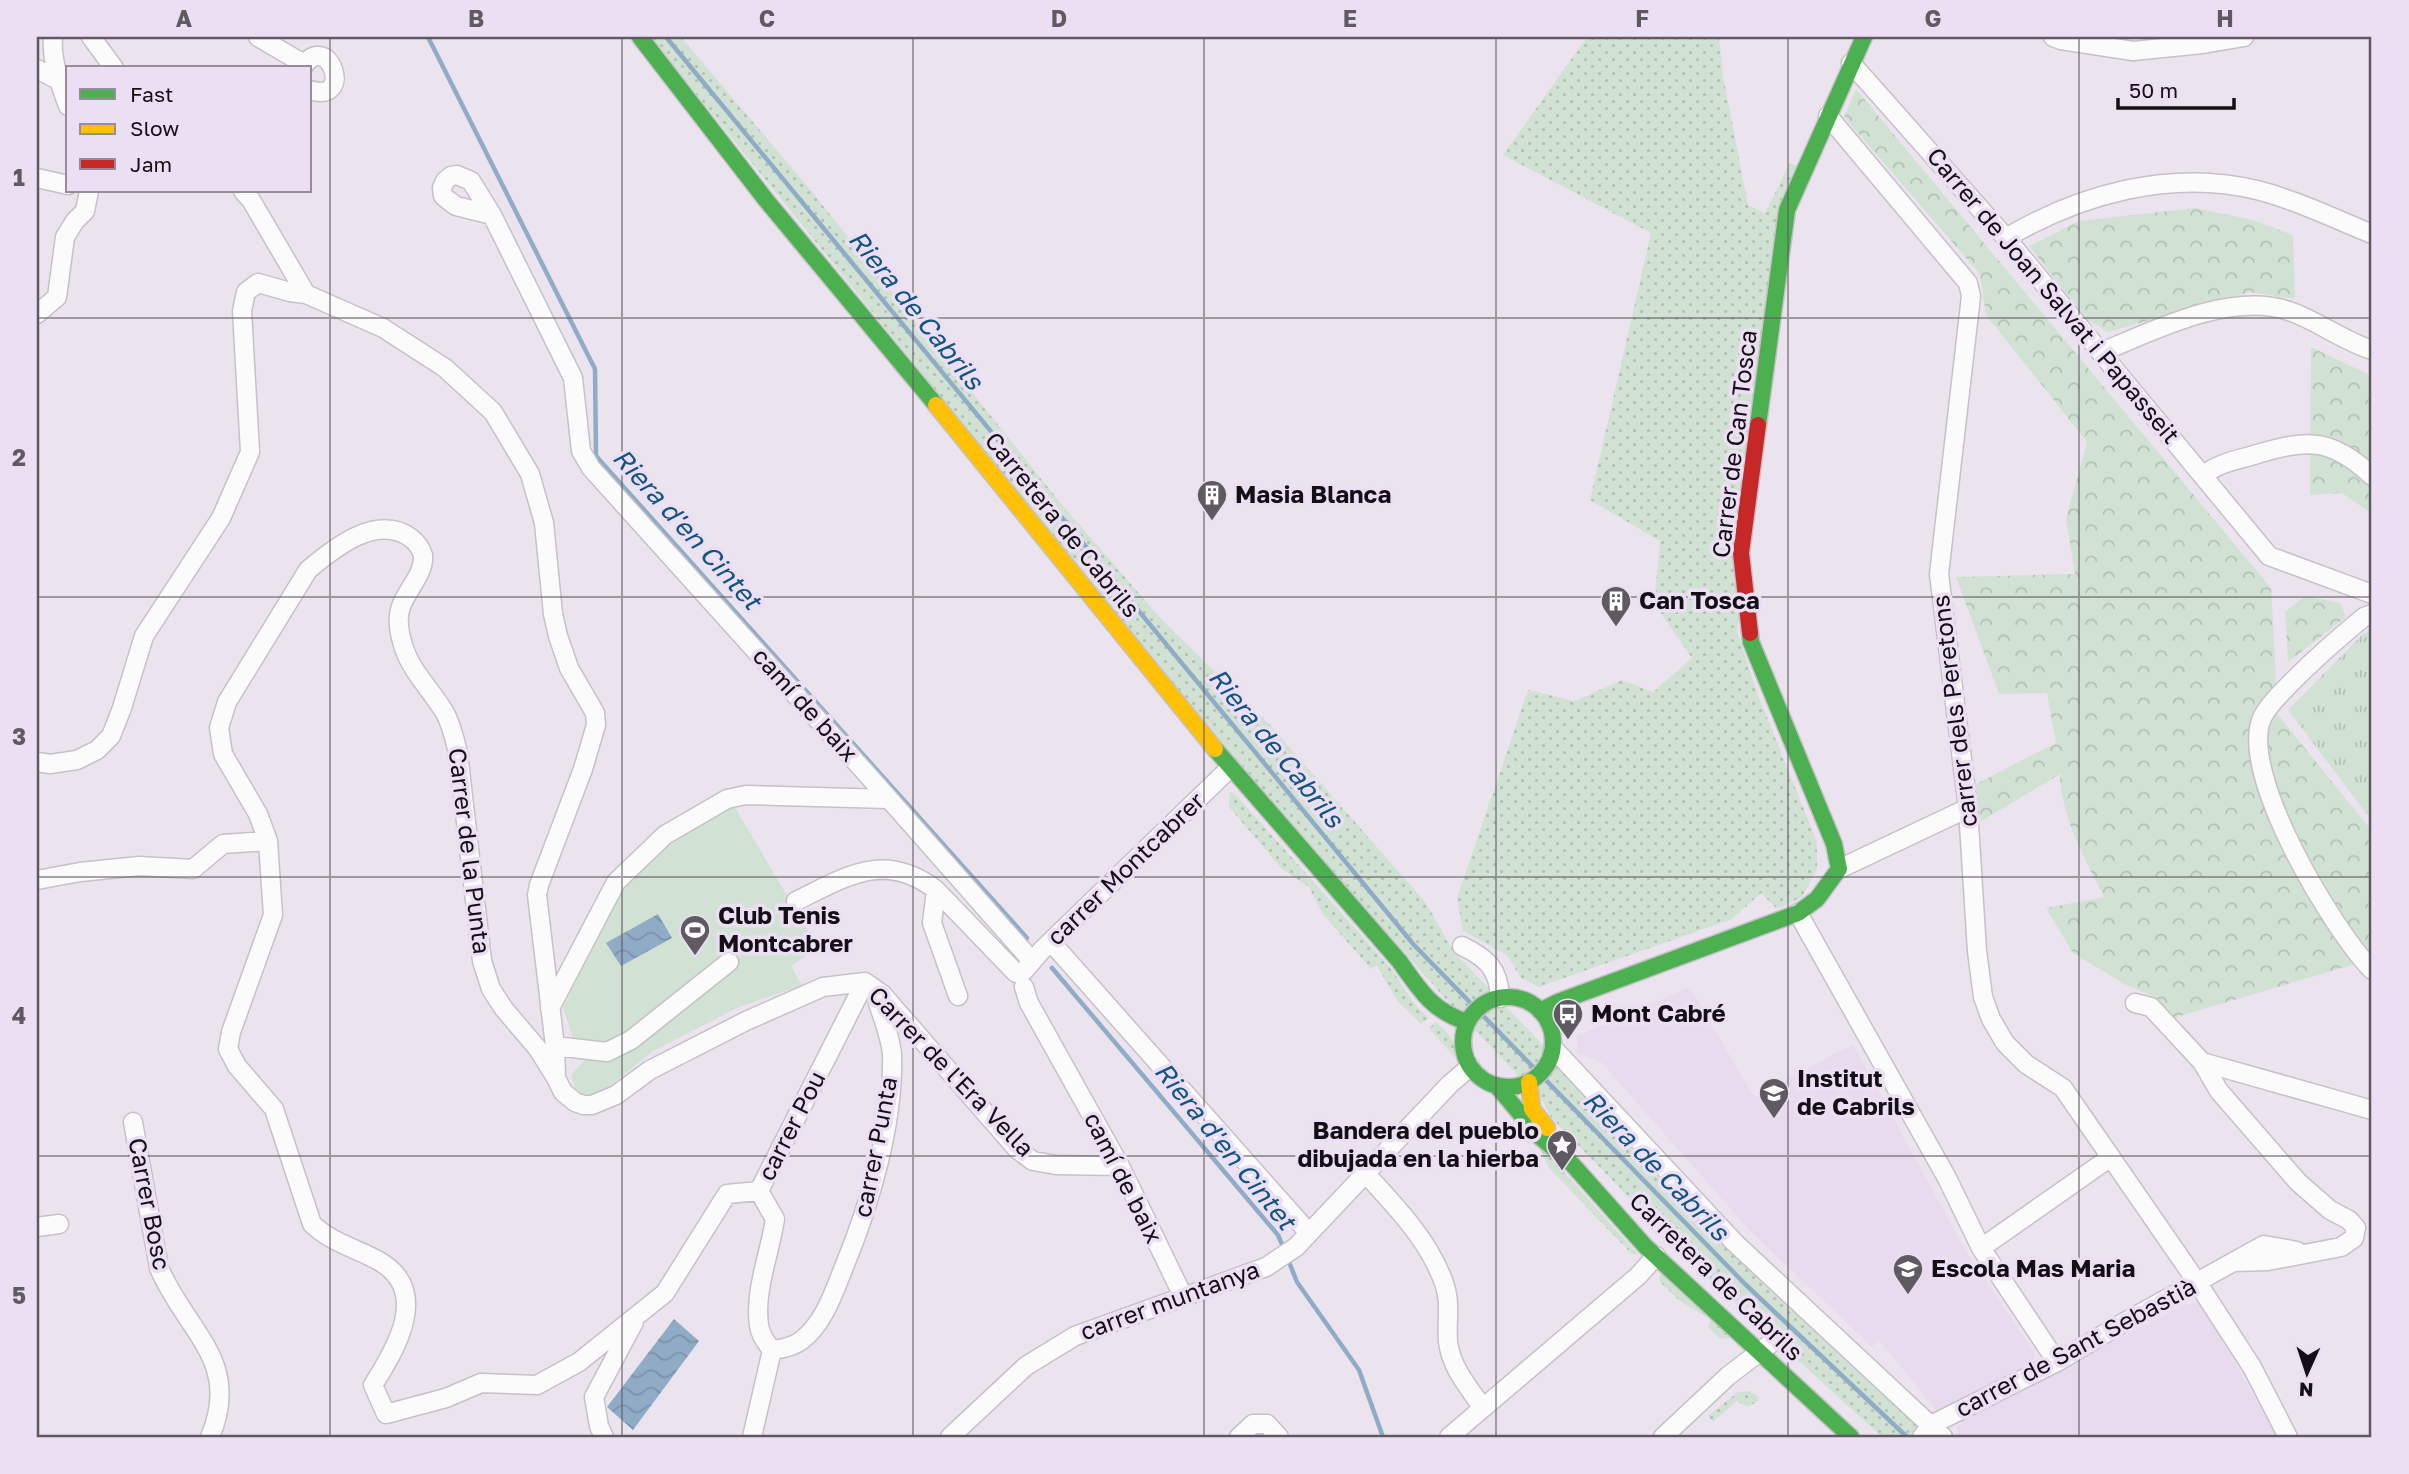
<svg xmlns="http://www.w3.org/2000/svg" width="2409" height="1474" font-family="'Golos Text',sans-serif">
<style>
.built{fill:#e8dbee}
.grass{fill:url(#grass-dots)}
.forest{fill:url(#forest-crowns)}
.park{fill:url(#park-tufts)}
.pitch{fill:#d1e2d4}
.water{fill:url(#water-waves)}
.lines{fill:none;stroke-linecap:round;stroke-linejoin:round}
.stream{stroke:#90abc6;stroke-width:4.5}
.street-casing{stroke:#c6c0c9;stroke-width:21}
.fast-casing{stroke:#c6c0c9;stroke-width:19}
.slow-casing{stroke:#c6c0c9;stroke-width:19}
.jam-casing{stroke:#c6c0c9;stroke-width:19}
.street{stroke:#fcfbfc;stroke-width:18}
.fast{stroke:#4caf50;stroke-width:16}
.slow{stroke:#ffc107;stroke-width:16}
.jam{stroke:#c62828;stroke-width:16}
.grid{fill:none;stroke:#5f5a62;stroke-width:2;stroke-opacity:0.55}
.labels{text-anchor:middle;stroke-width:7;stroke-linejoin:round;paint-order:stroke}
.street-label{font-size:24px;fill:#140f16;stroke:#eddff3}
.poi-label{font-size:24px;font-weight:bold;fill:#140f16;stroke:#eddff3;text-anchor:start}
.water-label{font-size:26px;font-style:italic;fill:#115482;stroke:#eddff3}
.neatline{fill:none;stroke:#5f5a62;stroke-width:2.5}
.grid-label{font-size:23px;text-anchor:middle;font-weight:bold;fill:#5f5a62}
</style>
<defs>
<pattern id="grass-dots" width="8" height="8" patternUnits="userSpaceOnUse" patternTransform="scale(1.75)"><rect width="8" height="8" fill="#d1e2d4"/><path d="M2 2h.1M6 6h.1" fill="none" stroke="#b3c1b5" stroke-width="1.8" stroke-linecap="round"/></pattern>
<pattern id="forest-crowns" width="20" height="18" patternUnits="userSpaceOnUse" patternTransform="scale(1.75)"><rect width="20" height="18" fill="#d1e2d4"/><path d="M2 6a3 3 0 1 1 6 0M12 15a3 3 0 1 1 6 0" fill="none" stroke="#b3c1b5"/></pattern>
<pattern id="park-tufts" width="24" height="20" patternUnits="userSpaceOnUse" patternTransform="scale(1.75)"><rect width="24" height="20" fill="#d1e2d4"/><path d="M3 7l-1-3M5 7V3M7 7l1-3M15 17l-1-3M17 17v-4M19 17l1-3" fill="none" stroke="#b3c1b5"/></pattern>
<pattern id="water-waves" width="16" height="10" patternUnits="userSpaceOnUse" patternTransform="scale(1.75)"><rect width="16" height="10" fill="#90abc6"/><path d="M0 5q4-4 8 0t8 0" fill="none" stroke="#7b92a9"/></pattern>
</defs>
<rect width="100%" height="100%" fill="#ebe4ee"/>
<!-- built -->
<path class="built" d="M1690,987L1754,1097L1853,1044L1967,1253L2030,1345L2034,1353L2033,1360L1967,1401L1936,1410L1879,1340L1872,1347L1751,1232L1600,1061L1577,1053V1036Z
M2201,1302L2277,1437L1957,1436L1956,1427L1963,1421L2183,1305Z"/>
<!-- grass -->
<path class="grass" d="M650,37H681L808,187L1063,506L1163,621L1270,725L1426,903L1454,952L1734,1245L1930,1437H1882L1698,1269L1551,1117L1543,1102L1451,1005L1232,757Z
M1587,37H1719L1723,76L1748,205L1765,213L1790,163L1797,166L1737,631L1756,690L1817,842V869L1802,897L1777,909L1761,893L1732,919L1539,987L1521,978L1507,955L1463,931L1457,898L1528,690L1575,701L1622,680L1653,692L1692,658L1654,604L1660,541L1590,500L1651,233L1503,155Z
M1230,792L1234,793L1390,967L1417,1007L1429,1018L1421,1024L1398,1002L1377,966L1371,969L1322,913L1309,887L1282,869L1229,807Z
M1436,1022C1447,1031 1458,1042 1454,1057L1429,1028Z
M1521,1125L1638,1254H1632L1550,1169L1535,1141L1528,1144L1513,1129Z
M1666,1271L1671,1272L1731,1330L1729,1338L1720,1339L1708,1327L1711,1320L1680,1301L1660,1282L1659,1276Z
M1749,1391L1758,1396V1401L1747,1407L1737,1401L1713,1422L1708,1416L1738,1392Z"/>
<!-- forest -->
<path class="forest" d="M1856,89L2271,588L2278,715L2372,831V959L2170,1019L2153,996L2126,985L2073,953L2046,908L2104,897C2085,859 2061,817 2060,774L1980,822L1976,784L2056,743L2047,693L1999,694L1956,577L2075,574L2066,519L2087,442L1986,315L1980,274L1844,117Z
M2195,208L2253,220L2293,235L2295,299L2250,292L2108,332L2086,319L2029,246L2079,221Z
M2311,347L2372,376V514L2342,493L2310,495Z
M2305,596L2340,603L2346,617L2288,662L2285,612Z"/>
<!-- park -->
<path class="park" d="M2372,631V821L2288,710L2364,633Z"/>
<!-- pitch -->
<path class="pitch" d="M730,799L818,948L791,966L802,986L741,1006L653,1051L596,1097L577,1093L571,1075L586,1058L573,1038L563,1008L619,886L667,837Z"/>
<!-- water -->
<path class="water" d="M658,914L672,938L621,966L606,943Z
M674,1319L699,1341L633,1430L607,1407Z"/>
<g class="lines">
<!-- stream -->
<path class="stream" d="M428,37L595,369L596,456L1027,938
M666,37L1414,945L1745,1284L1907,1437
M1052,968L1278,1235L1284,1249
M1287,1257L1297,1282L1359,1370L1383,1437"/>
<!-- street casing -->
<g class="street-casing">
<path id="street" d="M53,37C51,60 60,84 68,106
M91,37L114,68
M258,37L304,64
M2053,37L2061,40L2133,51L2203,44L2244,37
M1851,63L2006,238L2269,556L2372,594
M302,68C328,27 356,105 310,90
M37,69L58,80
M1828,116L1968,283L1971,296L1939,574L1968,808L1977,951L1983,997L1991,1019L2005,1043L2026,1064L2063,1088L2197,1282L2252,1367L2288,1437
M37,178L68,185
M243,191L251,200L306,294L383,328L445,368L493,412L530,474L544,523L553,614L558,636L569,668L595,713L596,725L583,769L539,885L537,895L555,1046L556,1078L563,1092L575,1102L583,1105H592L616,1095L650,1070L746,1021L823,987L865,982L882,994L1017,1149L1033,1161L1056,1165L1120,1166
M492,215L456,206L448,200L443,196L442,188L445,181L451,176L457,175L471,181L492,215L573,378L581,451L591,468L874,782L1032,961
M2006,238C2080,194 2171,169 2257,190C2296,200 2335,219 2372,234
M37,314L57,297L65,237L75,221L85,211L89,191
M2102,352C2154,330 2232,291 2289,311C2318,321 2343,341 2372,350
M2204,475C2218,463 2237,460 2254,455C2306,439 2331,437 2372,476
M2372,614L2364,617C2336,640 2310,663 2285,689C2277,697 2267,707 2262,718C2238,773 2333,930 2372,970
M37,762L50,764L77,760L97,750L111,736L122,708L144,636L221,518L250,452L242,311L246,292L258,283L290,292L306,294
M1839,869L1968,808
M37,880L80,872L139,866L193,869L223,844L268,841
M936,890L932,923L958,996
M796,901C846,877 884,850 936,890L1016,973
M1798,913L1947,1178L1981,1248L2057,1362
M1051,942L1309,1233
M1462,946C1487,958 1499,969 1500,998
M1024,971L1042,950L1230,768
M1024,987L1029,1003L1120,1166L1183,1296
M2135,1003L2151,1007L2202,1062
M550,1008L616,882L665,835L727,799L746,795L888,799
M555,1046L607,1052L631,1040L729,962
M1553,1048L1735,1243L1943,1437
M556,1078L538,1049L504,1009L491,989L482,961L458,753C455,740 452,726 445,713C432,691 410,670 403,645C399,632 396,617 402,604C408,589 425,572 423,555C421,549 416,542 411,538C377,513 334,548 308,570L227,702L219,728L223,754L258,814L268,841L273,915L231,1032L228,1049L237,1066L274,1109L312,1224C332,1243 356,1248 379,1261C431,1291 396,1349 373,1385L386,1414L446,1398L481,1383L537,1385L579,1362L665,1293L727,1194L759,1191
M133,1122L159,1268C187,1333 242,1361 210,1437
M1366,1174C1393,1204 1424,1235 1440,1273C1453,1301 1446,1315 1448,1342C1451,1367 1468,1387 1483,1408
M37,1227L59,1224
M1981,1248L2111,1157
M2233,1262L2268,1261L2341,1247L2354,1238L2356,1228L2349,1220L2330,1210L2298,1182L2219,1091L2202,1062L2372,1110
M772,1350C782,1349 793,1347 802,1340C824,1323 834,1292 844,1267C870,1204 894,1123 892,1055C891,1038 883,1019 878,1003L882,994
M604,1437L599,1426L594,1397L634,1322
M752,1437L772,1350C766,1343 760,1335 759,1325C754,1291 770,1253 775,1219L759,1191L865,982
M950,1437L1026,1366L1075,1336L1266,1267L1296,1247L1450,1084L1470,1067
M1239,1437L1253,1424H1267L1279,1437
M1449,1437L1638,1276L1656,1256
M1663,1437L1728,1376L1770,1344
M1922,1437L1931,1425L2057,1362L2123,1323L2264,1245L2297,1251"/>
</g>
<!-- fast casing -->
<g class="fast-casing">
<path id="fast" d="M640,37L766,200L936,405
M1758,425L1787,210L1864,37
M1215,749L1400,962C1420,990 1432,1011 1467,1022
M1463 1042a45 45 0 1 1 90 0a45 45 0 1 1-90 0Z
M1540,1011L1558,1002L1798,913L1817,899L1839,869L1834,844L1751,642L1750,633
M1496,1085L1540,1137L1572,1164L1645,1246L1851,1437"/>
</g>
<!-- slow casing -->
<g class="slow-casing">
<path id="slow" d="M936,405L1215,749
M1529,1082L1532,1109L1547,1128"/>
</g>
<!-- jam casing -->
<g class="jam-casing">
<path id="jam" d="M1750,633L1741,553L1758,425"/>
</g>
<!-- street -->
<use href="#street" class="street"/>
<!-- fast -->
<use href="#fast" class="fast"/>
<!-- slow -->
<use href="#slow" class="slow"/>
<!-- jam -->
<use href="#jam" class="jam"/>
</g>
<!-- grid -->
<path class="grid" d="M330,37V1437M622,37V1437M913,37V1437M1204,37V1437M1496,37V1437M1788,37V1437M2079,37V1437M37,318H2372M37,597H2372M37,877H2372M37,1156H2372"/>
<!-- icons -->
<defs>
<g id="building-pin" transform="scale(1.575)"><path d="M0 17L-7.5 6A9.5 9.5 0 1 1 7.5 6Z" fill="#5f5a62" stroke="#eddff3"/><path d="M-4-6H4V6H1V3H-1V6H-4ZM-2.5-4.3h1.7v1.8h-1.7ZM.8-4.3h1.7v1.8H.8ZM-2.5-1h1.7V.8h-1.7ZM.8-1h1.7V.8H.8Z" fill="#fff"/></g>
<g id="stadium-pin" transform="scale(1.575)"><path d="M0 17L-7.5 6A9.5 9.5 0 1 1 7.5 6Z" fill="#5f5a62" stroke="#eddff3"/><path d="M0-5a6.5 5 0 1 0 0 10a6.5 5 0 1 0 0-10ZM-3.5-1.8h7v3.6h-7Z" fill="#fff"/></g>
<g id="bus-pin" transform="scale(1.575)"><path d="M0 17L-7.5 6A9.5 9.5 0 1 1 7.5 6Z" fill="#5f5a62" stroke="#eddff3"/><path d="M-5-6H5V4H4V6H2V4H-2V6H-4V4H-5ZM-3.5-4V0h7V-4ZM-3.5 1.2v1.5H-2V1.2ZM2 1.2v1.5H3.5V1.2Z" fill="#fff"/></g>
<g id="school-pin" transform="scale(1.575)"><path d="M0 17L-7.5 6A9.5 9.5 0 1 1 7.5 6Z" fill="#5f5a62" stroke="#eddff3"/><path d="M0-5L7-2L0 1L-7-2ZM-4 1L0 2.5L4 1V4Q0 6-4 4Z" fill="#fff"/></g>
<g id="sight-pin" transform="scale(1.575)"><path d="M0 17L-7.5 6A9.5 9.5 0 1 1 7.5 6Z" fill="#5f5a62" stroke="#eddff3"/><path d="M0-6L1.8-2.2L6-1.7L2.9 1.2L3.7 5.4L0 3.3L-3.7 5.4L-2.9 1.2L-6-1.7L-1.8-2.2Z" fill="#fff"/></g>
</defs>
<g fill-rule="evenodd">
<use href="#building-pin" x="1212" y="495"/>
<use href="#building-pin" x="1616" y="601"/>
<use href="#stadium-pin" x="695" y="930"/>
<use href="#bus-pin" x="1568" y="1014"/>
<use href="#school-pin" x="1774" y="1093"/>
<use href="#sight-pin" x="1562" y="1145"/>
<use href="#school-pin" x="1908" y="1269"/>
</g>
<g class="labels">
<!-- street labels -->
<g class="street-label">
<text transform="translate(2053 296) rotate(50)" y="8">Carrer de Joan Salvat i Papasseit</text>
<text transform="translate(1735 444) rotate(-83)" y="8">Carrer de Can Tosca</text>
<text transform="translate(1062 525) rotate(51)" y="8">Carretera de Cabrils</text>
<text transform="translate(805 705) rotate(48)" y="8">camí de baix</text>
<text transform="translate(1955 711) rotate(-97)" y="8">carrer dels Peretons</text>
<text transform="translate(469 851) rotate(83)" y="8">Carrer de la Punta</text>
<text transform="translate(1126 869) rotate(-44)" y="8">carrer Montcabrer</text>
<text transform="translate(951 1072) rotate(46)" y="8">Carrer de l'Era Vella</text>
<text transform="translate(792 1126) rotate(-63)" y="8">carrer Pou</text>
<text transform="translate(876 1147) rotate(-79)" y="8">carrer Punta</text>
<text transform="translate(1123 1178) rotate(63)" y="8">camí de baix</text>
<text transform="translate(149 1204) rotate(79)" y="8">Carrer Bosc</text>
<text transform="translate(1716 1277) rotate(44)" y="8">Carretera de Cabrils</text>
<text transform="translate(1170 1301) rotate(-20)" y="8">carrer muntanya</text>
<text transform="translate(2076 1348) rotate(-28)" y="8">carrer de Sant Sebastià</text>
</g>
<!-- poi labels -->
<g class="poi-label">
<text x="1235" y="503">Masia Blanca</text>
<text x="1639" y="609">Can Tosca</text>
<text x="718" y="924">Club Tenis<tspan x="718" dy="28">Montcabrer</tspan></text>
<text x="1591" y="1022">Mont Cabré</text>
<text x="1797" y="1087">Institut<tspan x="1797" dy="28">de Cabrils</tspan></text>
<text x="1539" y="1139" text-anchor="end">Bandera del pueblo<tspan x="1539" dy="28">dibujada en la hierba</tspan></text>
<text x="1931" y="1277">Escola Mas Maria</text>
</g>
<!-- water labels -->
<g class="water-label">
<text transform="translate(916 310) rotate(51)" y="9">Riera de Cabrils</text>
<text transform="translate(687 529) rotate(48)" y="9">Riera d'en Cintet</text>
<text transform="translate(1276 748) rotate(51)" y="9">Riera de Cabrils</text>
<text transform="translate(1225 1146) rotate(51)" y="9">Riera d'en Cintet</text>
<text transform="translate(1656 1166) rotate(46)" y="9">Riera de Cabrils</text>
</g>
</g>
<!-- border -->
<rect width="2409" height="1474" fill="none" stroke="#eddff3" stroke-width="77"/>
<!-- legend -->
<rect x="66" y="66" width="245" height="126" fill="#eddff3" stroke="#968c9b" stroke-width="2"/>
<rect x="80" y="89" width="35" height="10" fill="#4caf50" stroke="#968c9b" stroke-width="2"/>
<text x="130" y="102" font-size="21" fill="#140f16">Fast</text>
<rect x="80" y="124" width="35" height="10" fill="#ffc107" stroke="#968c9b" stroke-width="2"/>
<text x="130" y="136" font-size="21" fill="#140f16">Slow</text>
<rect x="80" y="159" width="35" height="10" fill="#c62828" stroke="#968c9b" stroke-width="2"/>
<text x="130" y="172" font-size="21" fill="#140f16">Jam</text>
<!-- north arrow -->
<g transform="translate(2307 1373) rotate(183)" stroke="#eddff3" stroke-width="5" paint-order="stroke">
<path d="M0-5L12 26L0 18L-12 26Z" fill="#140f16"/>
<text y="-10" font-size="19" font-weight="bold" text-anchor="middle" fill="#140f16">N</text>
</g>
<!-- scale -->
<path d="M2118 98v10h116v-10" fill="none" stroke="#140f16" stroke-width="3.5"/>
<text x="2129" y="98" font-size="21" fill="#140f16" stroke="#eddff3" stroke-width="5" paint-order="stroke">50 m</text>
<rect x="38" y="38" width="2332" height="1398" class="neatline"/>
<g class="grid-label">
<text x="184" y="27">A</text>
<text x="476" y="27">B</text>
<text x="767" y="27">C</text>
<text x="1059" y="27">D</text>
<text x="1350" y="27">E</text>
<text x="1642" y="27">F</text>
<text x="1933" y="27">G</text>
<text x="2225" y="27">H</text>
<text x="19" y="186">1</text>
<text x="19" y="466">2</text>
<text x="19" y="745">3</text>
<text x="19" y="1024">4</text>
<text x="19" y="1304">5</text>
</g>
</svg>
